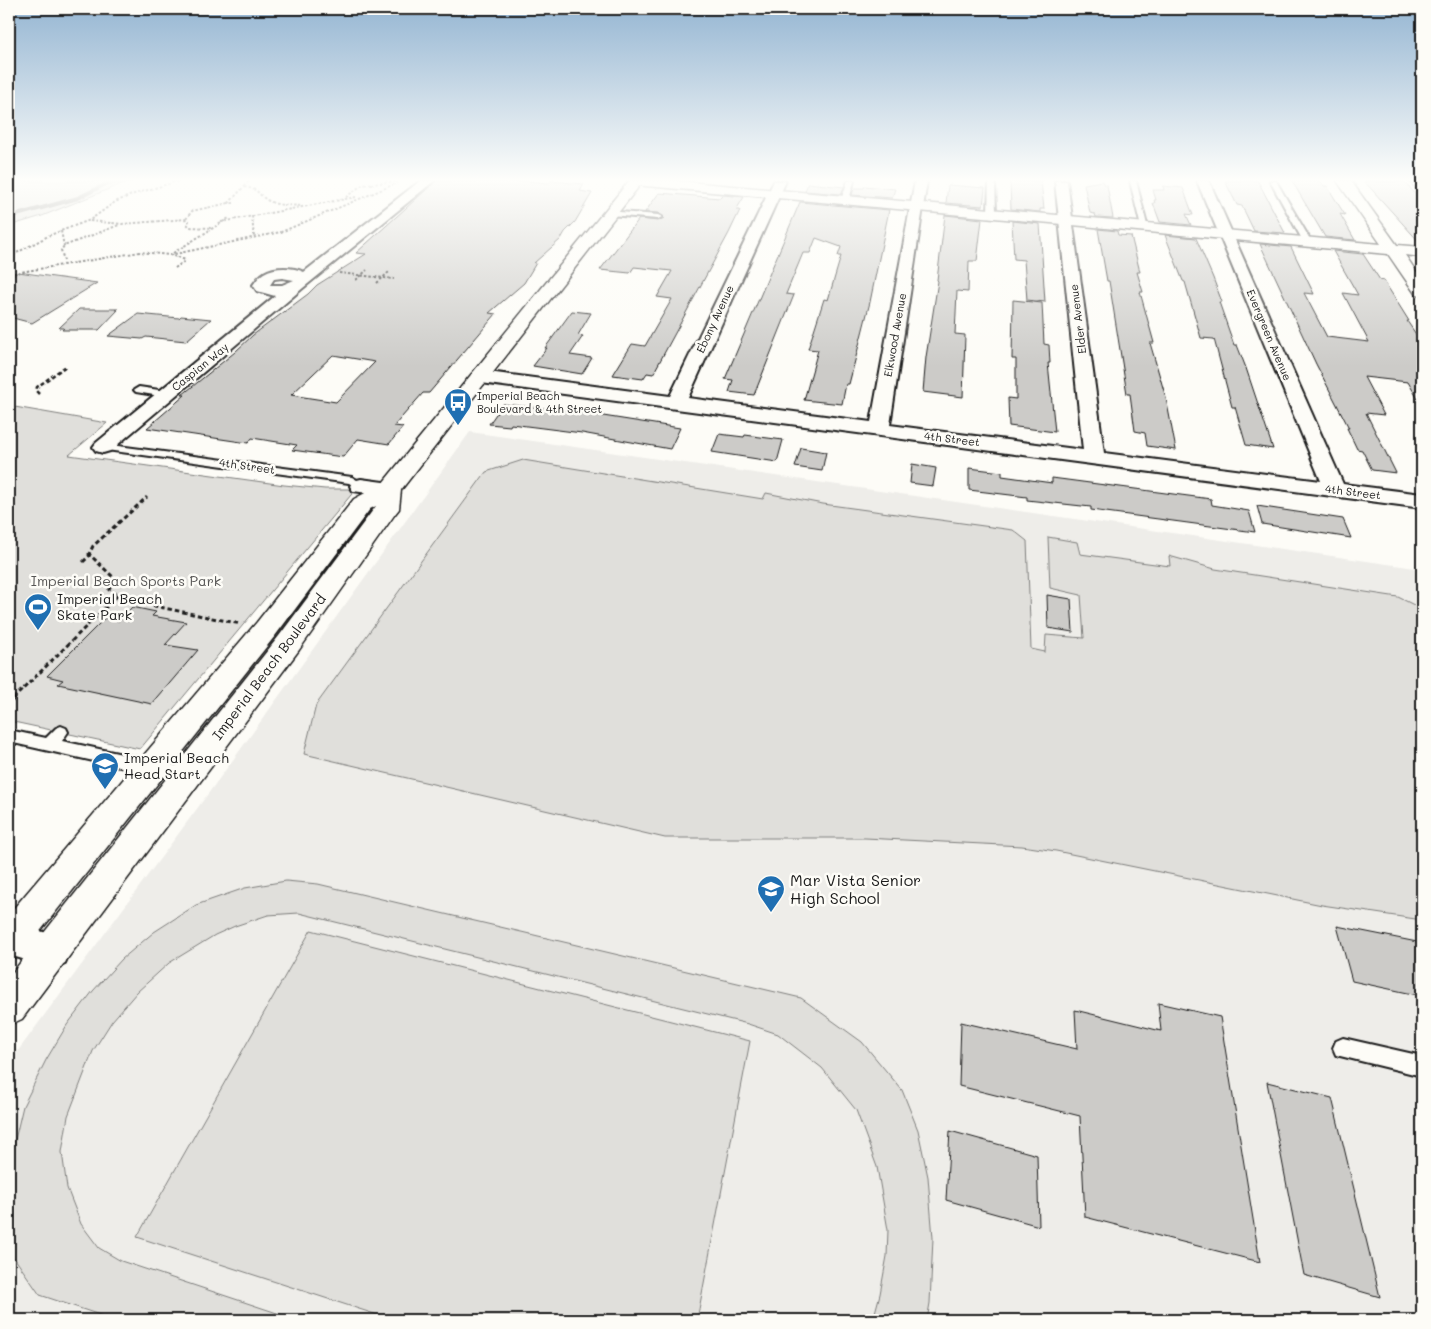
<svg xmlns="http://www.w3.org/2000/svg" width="1431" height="1329" font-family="Mali,sans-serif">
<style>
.built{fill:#eeede9}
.green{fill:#e0dfdb;stroke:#7e7e7c}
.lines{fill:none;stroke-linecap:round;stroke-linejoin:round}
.stream{stroke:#797876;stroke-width:4}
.building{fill:#cccbc8;stroke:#1c1c1c;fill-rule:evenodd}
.service-casing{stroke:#1c1c1c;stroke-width:4}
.minor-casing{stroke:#1c1c1c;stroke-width:4}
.tertiary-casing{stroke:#1c1c1c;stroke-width:3}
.primary-casing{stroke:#1c1c1c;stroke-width:3}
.path-far3{stroke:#1c1c1c;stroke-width:2;stroke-dasharray:2.5 2;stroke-linecap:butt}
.path-far2{stroke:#1c1c1c;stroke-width:2.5;stroke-dasharray:4 2.5;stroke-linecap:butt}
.path-far1{stroke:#1c1c1c;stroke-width:3;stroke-dasharray:4.5 3;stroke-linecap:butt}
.path{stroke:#1c1c1c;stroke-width:4;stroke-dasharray:5.5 4.5;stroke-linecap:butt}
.service{fill:#fdfcf7;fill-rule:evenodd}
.minor{fill:#fdfcf7;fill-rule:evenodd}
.tertiary{fill:#fdfcf7;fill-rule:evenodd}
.primary{fill:#fdfcf7;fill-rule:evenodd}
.labels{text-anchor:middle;stroke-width:5;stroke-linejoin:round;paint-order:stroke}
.far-street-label{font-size:11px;fill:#1c1c1c;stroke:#fdfcf7}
.far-poi-label{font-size:11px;fill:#1c1c1c;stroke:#fdfcf7;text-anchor:start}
.park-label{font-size:14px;fill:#575655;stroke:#fdfcf7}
.poi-label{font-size:14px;fill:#1c1c1c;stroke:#fdfcf7;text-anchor:start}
.street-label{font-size:14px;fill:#1c1c1c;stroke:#fdfcf7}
.near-poi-label{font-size:16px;fill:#1c1c1c;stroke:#fdfcf7;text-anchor:start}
</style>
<rect width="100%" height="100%" fill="#fdfcf7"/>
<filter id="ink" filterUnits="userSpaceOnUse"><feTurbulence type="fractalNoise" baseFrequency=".02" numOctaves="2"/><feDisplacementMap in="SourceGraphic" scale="10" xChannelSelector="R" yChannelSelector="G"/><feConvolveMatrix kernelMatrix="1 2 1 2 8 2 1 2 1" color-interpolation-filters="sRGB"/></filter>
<g filter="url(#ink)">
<!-- built -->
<path class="built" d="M470,432L1422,569V1320H9V1063L230,764Z"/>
<!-- green -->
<path class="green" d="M9,181H129L42,216L9,226Z
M9,406L107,423L69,455L284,485L325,489H356L140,749L9,721Z
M523,460L763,499L766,493L823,504L1013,530L1027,541L1031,649L1045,652L1046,635L1084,638L1081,595L1050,588L1048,537L1077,542L1080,554L1170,566L1169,556L1215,569L1398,597L1422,609V920L1322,905L1056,851L1022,846L865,838H665L304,754L316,705L486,472Z
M286,881L318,884L801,998L862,1042L902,1090L918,1130L928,1177L933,1238L930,1303L927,1320H873L880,1294L887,1256L888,1230L877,1167L856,1110L822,1068L778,1034L748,1024L299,913L268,915L235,926L215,935L169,963L137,992L112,1021L93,1051L68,1116L62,1152L67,1188L81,1224L99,1248L121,1261L298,1320H115L40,1295L11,1253L9,1234V1165L23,1106L46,1060L67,1025L93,991L122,959L154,932L196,905L245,888Z
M311,930L750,1041L697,1320H393L137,1237Z"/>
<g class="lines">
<!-- stream -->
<path class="stream" d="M9,217L78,198L108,183L132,181"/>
</g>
<!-- building -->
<path class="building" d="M436,181H527L549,183L551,181L584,184L580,191L592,193L575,222L565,232L561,239L534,263H536L524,283L489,313L496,314L429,393H423L394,426L403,427L389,444L358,439L343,457L292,450L297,445L252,438L248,443L147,428L185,395H182L235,352L253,335L308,294L317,285L366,254L356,253ZM333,355L375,362L336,402L291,395Z
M1010,181H1041L1044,209H1040V212L1011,209Z
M1102,181L1104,185H1107L1113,218L1096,217L1095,214L1090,213L1084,184Z
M1225,181H1258L1285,233L1254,231L1242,206L1237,205Z
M1292,181H1320L1324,186H1327L1345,215L1340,214L1355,240L1325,237Z
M1364,181L1405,182L1422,202V245Z
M808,183L844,187L841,194L805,191Z
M948,185L985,188L983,206L946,203Z
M865,186L895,189L892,198L852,195L854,188H864Z
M1163,186L1183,188L1193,215L1186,214L1191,225L1160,222L1153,203H1155L1154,200H1156L1153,190H1164Z
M659,193L720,198L723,195L744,197L736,210H740L729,233L653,374L647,373L643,379L613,375L632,344L645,346L672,299L657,297L672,271L634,267L630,273L600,270L639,219L658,221L664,218L659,213L645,212Z
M800,202L889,210L870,302L849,384H846L842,404L804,400L818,350L808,349L824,299L828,300L841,256H838L841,247L816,238L810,253H803L786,294L794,295L754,395L729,392L733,380L725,379Z
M945,215L982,219L977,261H969L968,292L957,291L955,334L965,335L963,397L923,392L926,357L938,281L937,280Z
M1012,221L1040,224L1045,302L1027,300L1024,260L1014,259Z
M1098,229L1117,231L1118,235L1131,236L1140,272H1137L1143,292H1140L1154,343H1150L1166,398L1176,450L1147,446L1145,433L1135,431L1130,394H1127L1109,281H1107Z
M1165,235L1196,238L1213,278L1222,302H1219L1234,345H1237L1246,368L1273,449L1246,445L1235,407H1232L1214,339L1201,338L1185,282L1183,281Z
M1260,244L1291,247L1314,294L1304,293L1327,337L1369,342L1343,293L1358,295L1333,251L1363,254L1380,280L1384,281L1409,321H1407L1422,343V406L1408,382L1364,377L1384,415L1366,413L1396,473L1372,470L1362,450L1357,449L1347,428H1349L1316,364Z
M18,272L97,283L32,323L9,317V278Z
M1013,300L1042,303L1044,344L1049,345L1050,363H1048L1055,432L1009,426L1008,398L1016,399V359H1012Z
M79,309H118L116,310H118L99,330H62L64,328H59Z
M572,311L591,313L578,335L583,336L570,355L592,358L582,374L533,366L547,348H545Z
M138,314L179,318L181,316L211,319L186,341L146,337L142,339L108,336Z
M503,404L571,411L680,428L670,449L582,433L511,424L510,426L489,424Z
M719,434L744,437L745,435L783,440L777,462L712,452Z
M801,448L826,452L822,471L795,467Z
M912,464L936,468L933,486L910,483Z
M969,468L1002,472V476L1052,483V478L1211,499L1212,505L1249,511L1255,532L1091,510V507L1027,500V497L969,490Z
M1257,506L1343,519L1351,538L1262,524Z
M1047,595L1071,599L1073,632L1048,628Z
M132,607L156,612L152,616L186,622L165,645L198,650L152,704L58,684L63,680L47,676L105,618L119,621Z
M1337,926L1422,943V996L1352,981Z
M1158,1003L1220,1017L1260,1262L1085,1217L1080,1116L959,1086L961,1022L1077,1049L1075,1010L1161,1031Z
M1267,1082L1332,1098L1380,1297L1304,1275Z
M950,1131L1037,1155L1039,1226L946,1200Z"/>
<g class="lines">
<!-- service casing -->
<g class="service-casing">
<path id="service" d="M848,181H854L849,200L845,202L841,200Z
M989,181H995L996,213L992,215L988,213Z
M1130,181H1136L1148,229L1141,227Z
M1270,181H1276L1311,241L1310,243L1303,241Z
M1410,181H1416L1422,187V193L1420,192Z
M607,211L658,215L662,217L658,219L610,215L606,213Z
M139,387L166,391L171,394L166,397L136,392L134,390Z
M103,444L352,477L367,486L361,490L349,483L99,449L98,447Z
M61,726L66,728L68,732L62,741L187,768L192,770L195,775L192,780L187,782L9,742V730L46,738L56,728Z
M1343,1038L1422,1056V1076L1336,1055L1333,1048L1336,1041Z"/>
</g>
<!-- minor casing -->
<g class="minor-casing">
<path id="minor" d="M420,181H434L303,288L110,451L103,453L96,451L93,447L96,443L275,296L257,291L253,285C256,281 260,275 264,273C275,266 293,267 304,272ZM282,278L294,280L282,285H270L274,279Z
M774,181H786L688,398L871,422L915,181H927L890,425L1083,450L1055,181H1067L1104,453L1321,481L1197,181H1209L1343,484L1422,494V508L481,383L475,381L472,377L475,373L481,371L670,396Z
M361,479L398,484L401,489L398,494L390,496L353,491L350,486L353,481Z
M9,921L65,939L70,951L65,963L53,968L9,955Z"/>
</g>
<!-- tertiary casing -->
<g class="tertiary-casing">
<path id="tertiary" d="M628,181H678L1381,244L1337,181H1351L1397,245L1422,247V257L1405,255L1422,280V296L1416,295L1388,254L635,185Z"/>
</g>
<!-- primary casing -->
<g class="primary-casing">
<path id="primary" d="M629,181H643L401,490L399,509L395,514L299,650L22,1019L9,1025V977L279,636L376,506L370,509L275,636L22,954L9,959V914L257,622L354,499L382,484Z"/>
</g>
<!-- path-far3 -->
<path class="path-far3" d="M371,184L397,181
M244,187C261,189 257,195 269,201C278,206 291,205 302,206
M346,197L362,185L370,184L372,181
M234,203H229L249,181
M252,216L254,238
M186,219L192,211L229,203
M90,221L122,224L186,219L189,221L187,224L190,227L211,228
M221,222L356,197
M61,231L64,246
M173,253L229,218
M170,255L281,232L397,183
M9,257L50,235L90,220L115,202L134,194L178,181
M64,261L61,250L64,246L119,225
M175,268L186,260
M339,273L394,279
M9,274L140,252L170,255L186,260
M356,280L367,270
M377,283L389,272"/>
<!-- path-far2 -->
<path class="path-far2" d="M39,394L36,391L37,387L66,366"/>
<!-- path-far1 -->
<path class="path-far1" d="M83,562L90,555
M118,595L121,599L241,624
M13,699L118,595L109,590L113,577L89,554L93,546L147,497"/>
<!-- path -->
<path class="path" d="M9,703L14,698"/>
<!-- service -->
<use href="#service" class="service"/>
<!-- minor -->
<use href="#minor" class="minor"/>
<!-- tertiary -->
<use href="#tertiary" class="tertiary"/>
<!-- primary -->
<use href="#primary" class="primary"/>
</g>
</g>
<!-- sky -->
<linearGradient id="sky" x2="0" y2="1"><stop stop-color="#94b5d2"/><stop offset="0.49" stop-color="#fefefb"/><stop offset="1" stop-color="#fefefb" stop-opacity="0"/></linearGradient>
<rect width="1431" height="367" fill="url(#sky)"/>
<!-- icons -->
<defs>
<g id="bus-pin" transform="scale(1.4375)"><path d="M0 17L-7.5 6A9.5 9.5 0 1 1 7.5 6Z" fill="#1f6fb2" stroke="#fdfcf7"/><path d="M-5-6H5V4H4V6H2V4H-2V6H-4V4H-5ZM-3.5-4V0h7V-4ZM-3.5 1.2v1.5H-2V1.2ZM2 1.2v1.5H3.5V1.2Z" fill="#fff"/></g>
<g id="stadium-pin" transform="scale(1.4375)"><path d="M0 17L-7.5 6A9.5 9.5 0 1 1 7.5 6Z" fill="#1f6fb2" stroke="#fdfcf7"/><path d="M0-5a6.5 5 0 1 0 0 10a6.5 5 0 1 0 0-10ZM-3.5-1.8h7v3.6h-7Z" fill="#fff"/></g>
<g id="school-pin" transform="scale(1.4375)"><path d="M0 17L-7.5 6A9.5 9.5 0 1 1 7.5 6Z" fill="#1f6fb2" stroke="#fdfcf7"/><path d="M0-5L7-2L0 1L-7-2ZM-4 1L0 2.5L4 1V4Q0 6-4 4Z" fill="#fff"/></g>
</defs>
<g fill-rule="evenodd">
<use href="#bus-pin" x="458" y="402"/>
<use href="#stadium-pin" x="38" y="607"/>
<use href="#school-pin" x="105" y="766"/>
<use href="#school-pin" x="771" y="889"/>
</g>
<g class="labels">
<!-- far-street labels -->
<g class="far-street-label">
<text transform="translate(715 319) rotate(-65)" y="4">Ebony Avenue</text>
<text transform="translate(1078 319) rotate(-97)" y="4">Elder Avenue</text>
<text transform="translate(895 335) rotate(-80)" y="4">Elkwood Avenue</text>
<text transform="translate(1269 335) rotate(67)" y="4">Evergreen Avenue</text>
<text transform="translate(200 367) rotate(-39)" y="4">Caspian Way</text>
<text transform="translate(952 439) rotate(7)" y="4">4th Street</text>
<text transform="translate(247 466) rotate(8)" y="4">4th Street</text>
<text transform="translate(1353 492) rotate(7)" y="4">4th Street</text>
</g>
<!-- far-poi labels -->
<g class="far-poi-label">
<text x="477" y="400">Imperial Beach<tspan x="477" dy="13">Boulevard &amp; 4th Street</tspan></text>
</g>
<!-- park labels -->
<g class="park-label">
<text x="126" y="586">Imperial Beach Sports Park</text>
</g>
<!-- poi labels -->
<g class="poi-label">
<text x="57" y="604">Imperial Beach<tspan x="57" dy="16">Skate Park</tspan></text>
<text x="124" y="763">Imperial Beach<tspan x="124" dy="16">Head Start</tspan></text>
</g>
<!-- street labels -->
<g class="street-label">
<text transform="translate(269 667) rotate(-53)" y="5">Imperial Beach Boulevard</text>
</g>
<!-- near-poi labels -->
<g class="near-poi-label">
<text x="790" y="886">Mar Vista Senior<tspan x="790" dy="18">High School</tspan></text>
</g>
</g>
<!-- margin -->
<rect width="1431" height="1329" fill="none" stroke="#fdfcf7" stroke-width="30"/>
<rect x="15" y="15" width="1401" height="1299" fill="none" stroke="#1c1c1c" stroke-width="2" filter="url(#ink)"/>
</svg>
